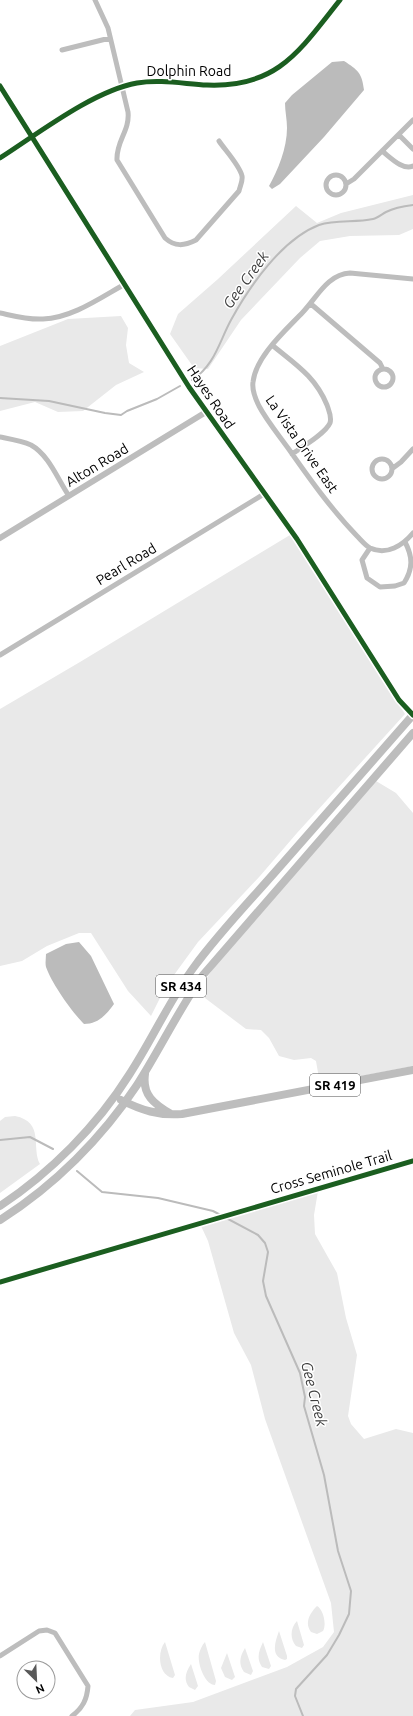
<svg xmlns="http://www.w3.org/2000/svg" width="413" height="1716" font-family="Ubuntu,sans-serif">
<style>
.green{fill:#e9e9e9}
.water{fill:#bbb}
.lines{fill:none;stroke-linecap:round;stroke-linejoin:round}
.stream{stroke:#bbb;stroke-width:2}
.minor{stroke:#bdbdbd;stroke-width:5}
.tertiary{stroke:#bdbdbd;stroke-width:6}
.primary{stroke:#bdbdbd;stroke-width:8}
.cycleway-casing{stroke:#fff;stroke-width:8}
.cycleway{stroke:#1b5e20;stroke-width:5}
.labels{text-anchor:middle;stroke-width:3;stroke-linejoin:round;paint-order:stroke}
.shield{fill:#fff;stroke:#4c4c4c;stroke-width:1}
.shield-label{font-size:13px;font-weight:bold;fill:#000}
.street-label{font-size:14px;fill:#000;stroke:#fff}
.water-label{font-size:15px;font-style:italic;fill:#3f3f3f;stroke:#fff}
</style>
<rect width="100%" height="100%" fill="#fff"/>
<!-- green -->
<path class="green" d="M413,195V229L399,235L350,236L320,241L300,258L241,320L208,369L194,368L170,334L178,314L218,279L296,206L317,223L341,213Z
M121,316L128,328L126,345L129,363L144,372L116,385L83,411L58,412L35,402L0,411V346L68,319Z
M290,535L405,714L297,833L260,876L198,942L166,986L151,1016L128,991L91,933H79L47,946L22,961L0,966V709L80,662Z
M376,781L396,793L413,813V1066L320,1084L316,1061L311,1058L294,1060L279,1056L269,1038L261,1030L246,1029L197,992L215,966Z
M15,1116C45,1122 31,1148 40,1164L0,1193V1121L5,1117Z
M318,1191L314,1215L315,1234L337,1273L346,1318L357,1355L348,1416L351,1424L364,1439L396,1429L413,1433V1716H130L135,1710L193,1702L287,1667L323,1647L334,1632L331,1603L265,1419L251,1365L234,1333L208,1241L201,1226Z
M317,1606C323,1609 327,1624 323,1631L317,1634L311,1632C304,1623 310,1613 317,1606Z
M297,1621L304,1645L302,1648L296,1646C289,1638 291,1627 297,1621Z
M279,1631L287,1656V1659L285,1660C270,1657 275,1642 279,1631Z
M165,1642L175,1675L173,1678C158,1675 157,1652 165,1642Z
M205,1642L216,1681L215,1685C205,1685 197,1663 199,1654C200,1650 202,1645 205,1642Z
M263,1642L271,1666L269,1669L262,1667C256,1658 259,1651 263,1642Z
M245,1648L253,1671L251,1675L244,1672C238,1664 240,1656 245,1648Z
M227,1653L235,1677L232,1680L225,1677L221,1668Z
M191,1664L198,1686L195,1690L189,1687C183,1679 186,1672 191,1664Z"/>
<!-- water -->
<path class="water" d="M344,61C358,70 362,73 364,90L324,137L280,184L272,189L269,186C278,170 287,148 287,128C287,120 285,111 285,103L292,95L332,62Z
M79,942L91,956L114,1004C106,1015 98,1024 84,1024C72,1012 52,984 46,967C45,963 46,958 46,954L66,944Z"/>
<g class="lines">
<!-- stream -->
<path class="stream" d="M192,380C215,365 219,342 231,320C249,287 282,239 319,225C336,219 355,223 373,219C378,218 382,214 386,212C394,208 405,206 413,205
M0,398L49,401L105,413L121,415L127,411L157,399L180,386
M0,1140L30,1137L53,1149
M77,1171L102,1192L158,1198L213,1211L258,1235L265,1243L268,1252L263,1281L266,1296L300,1373L305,1397L304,1406L324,1475L338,1551L351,1591L349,1614L339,1635L327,1655L296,1689L295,1696L303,1716"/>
<!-- minor -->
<path class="minor" d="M95,0L108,28L128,112C130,131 116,141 117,160L165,238C175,247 184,246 196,240L239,191C240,186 243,181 242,176C240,166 225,150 219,141
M62,50L110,38
M0,86L206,412
M399,135L413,149
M382,151C390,157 403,171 413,166
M0,158C39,133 93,91 137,83C160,79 185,84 207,85C278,88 300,50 340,0
M326 185a10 10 0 1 1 20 0a10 10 0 1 1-20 0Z
M346,184L354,179L413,120
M413,279L350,273C328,274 317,297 303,312C286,330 256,356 253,382C252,389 256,400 259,406C267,421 278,434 288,448C309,478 331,509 357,536C361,540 366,546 370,548C387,556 403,545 413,533
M311,304L380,363L383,369
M0,313C14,316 28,320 43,319C72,318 100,298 125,284
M272,345C295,364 315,376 327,405C329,411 332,417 330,423C325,434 302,447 292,454
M375 378a9 9 0 1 1 18 0a9 9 0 1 1-18 0Z
M0,437C10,439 22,441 31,445C49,455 58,480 69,496
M372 469a10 10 0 1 1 20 0a10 10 0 1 1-20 0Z
M393,468L401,462L413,449
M370,548L362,560L367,578L380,587L395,586L404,583C413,569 413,557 405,542
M0,655L264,494
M0,1656L39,1631L47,1630L55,1633L88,1686C87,1699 83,1708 72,1716"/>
<!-- tertiary -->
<path class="tertiary" d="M0,538L206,412L297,539L399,700L413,715"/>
<!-- primary -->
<path class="primary" d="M145,1074C142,1095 154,1104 171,1114
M121,1100C141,1110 159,1116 182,1114L413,1070
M0,1206C50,1173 97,1126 129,1075C152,1040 169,1001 194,967C219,933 248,903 276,871C322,819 367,767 413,715
M0,1220C54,1186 102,1138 137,1085C160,1049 178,1011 203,975L413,733"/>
<!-- cycleway casing -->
<g class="cycleway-casing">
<path id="cycleway" d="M0,86L189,387L297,539L399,700L413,715
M0,158C39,133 93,91 137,83C160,79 185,84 207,85C278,88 300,50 340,0
M0,1282L413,1161"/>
</g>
<!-- cycleway -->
<use href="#cycleway" class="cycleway"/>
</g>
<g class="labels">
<!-- shield labels -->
<g class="shield">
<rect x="156" y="975" width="50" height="22" rx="3"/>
<rect x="310" y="1074" width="50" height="22" rx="3"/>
</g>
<g class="shield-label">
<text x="181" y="991">SR 434</text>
<text x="335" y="1090">SR 419</text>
</g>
<!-- street labels -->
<g class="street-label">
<text x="189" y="76">Dolphin Road</text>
<text transform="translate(211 397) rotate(56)" y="5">Hayes Road</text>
<text transform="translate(302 444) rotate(55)" y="5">La Vista Drive East</text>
<text transform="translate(97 465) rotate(-31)" y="5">Alton Road</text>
<text transform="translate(126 564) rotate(-31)" y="5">Pearl Road</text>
<text transform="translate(331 1172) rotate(-16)" y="5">Cross Seminole Trail</text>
</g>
<!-- water labels -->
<g class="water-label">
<text transform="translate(246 280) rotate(-54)" y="5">Gee Creek</text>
<text transform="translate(314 1394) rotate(76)" y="5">Gee Creek</text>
</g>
</g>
<!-- north arrow -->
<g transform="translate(36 1680) rotate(156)"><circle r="19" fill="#ffffff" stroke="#999999"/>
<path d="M0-3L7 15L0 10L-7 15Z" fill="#595959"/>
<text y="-6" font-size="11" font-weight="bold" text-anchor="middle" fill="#000000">N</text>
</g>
</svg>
